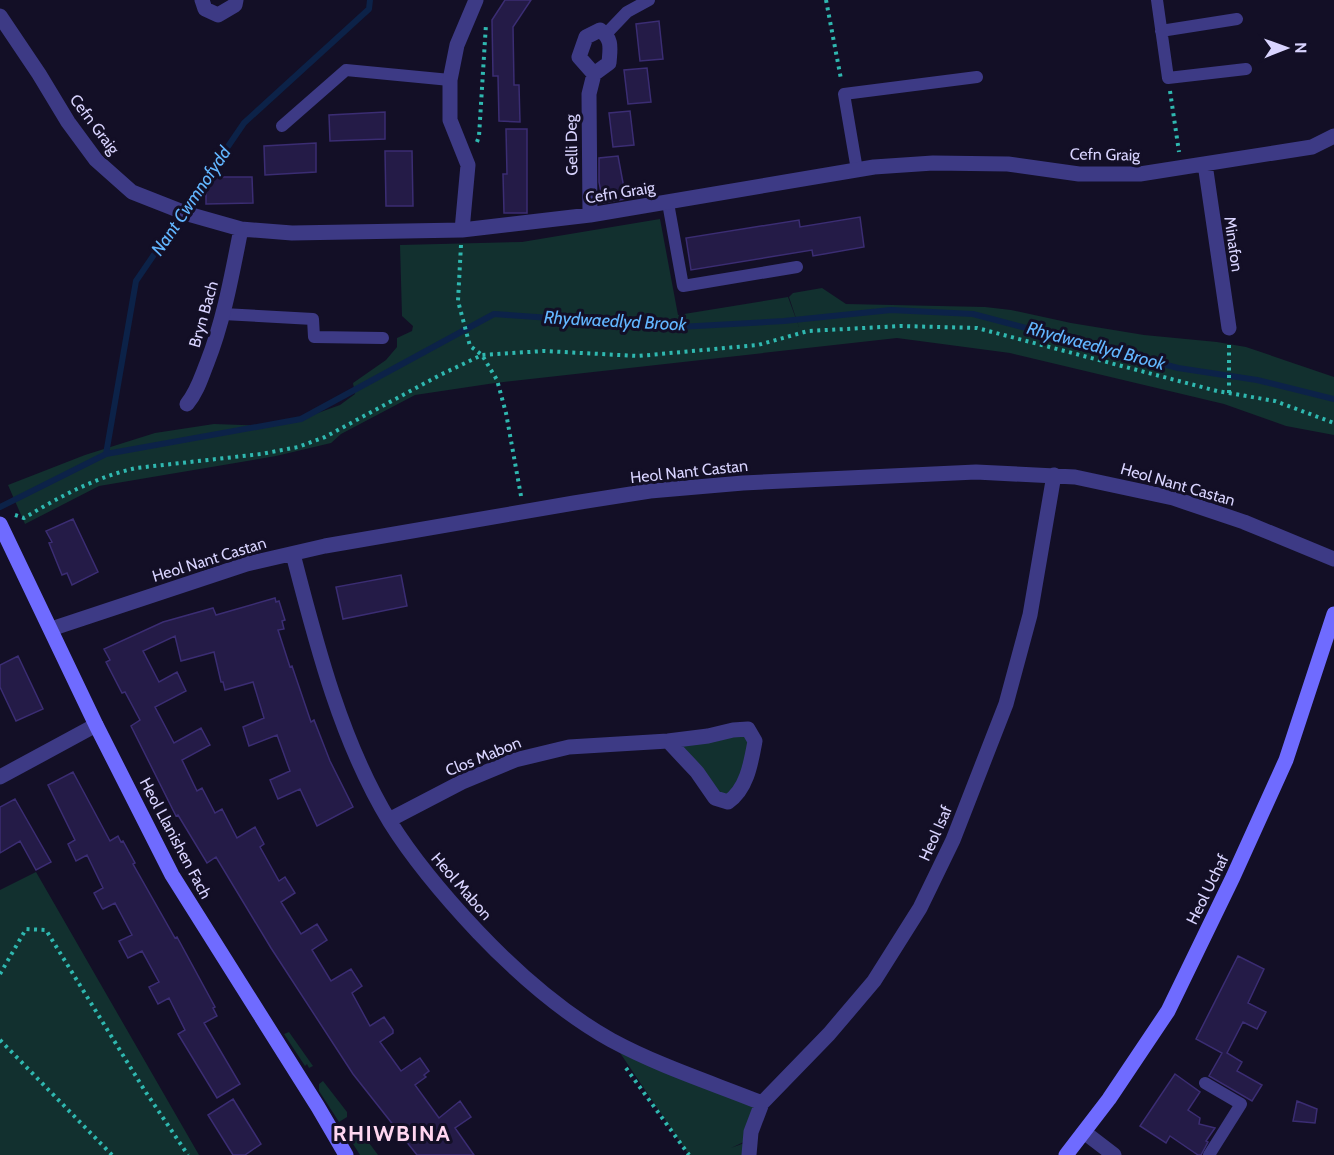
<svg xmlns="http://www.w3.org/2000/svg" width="1334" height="1155" font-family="Cabin,sans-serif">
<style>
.green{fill:#12302f}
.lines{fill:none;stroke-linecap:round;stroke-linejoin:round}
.stream{stroke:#0c2248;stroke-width:6}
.building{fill:#241b47;stroke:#3b2d73;stroke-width:1.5}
.path{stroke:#2fb8b0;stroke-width:4;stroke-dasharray:3 4.5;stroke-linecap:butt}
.lane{stroke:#3d3a85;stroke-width:12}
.street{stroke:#3d3a85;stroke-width:15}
.secondary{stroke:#6f6bff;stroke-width:15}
.labels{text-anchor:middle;stroke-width:6;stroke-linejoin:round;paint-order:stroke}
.street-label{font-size:16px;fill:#d9d4ff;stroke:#130f26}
.water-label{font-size:18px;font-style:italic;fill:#62b6ff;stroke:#130f26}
.district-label{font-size:22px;font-weight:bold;letter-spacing:1.5px;fill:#ffd6f0;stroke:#130f26}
</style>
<rect width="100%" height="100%" fill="#130f26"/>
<!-- green -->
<path class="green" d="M660,219L678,315L788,297L799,327L789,297L793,293L822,288L846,304L985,307L1011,310L1071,323L1144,335L1217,342L1246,347L1334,377V435L1286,426L1224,404L1010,353L897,338L495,383L415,395L341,434L331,443L276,456L99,486L25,524L8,485L85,455L155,433L214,424L274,426L301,419L340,405L355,394L353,383L386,360L397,347V338L412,331L413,326L402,316L400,245L522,242Z
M733,730L755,741L728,802L668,741Z
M36,872L199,1155H0V890Z
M289,1032L313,1066L309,1068L307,1064L305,1066L284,1034Z
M610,1038L761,1103L750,1139L731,1148L747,1142L749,1155H689Z
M323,1081L347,1112V1117L339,1122L319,1091V1084Z
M358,1128L378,1155H360L348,1136Z"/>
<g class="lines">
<!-- stream -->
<path class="stream" d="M106,454L136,281L244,123L369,9L370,0
M0,507L106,454L301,419L494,314L679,327L784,321L891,310L973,314L1178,368L1257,380L1334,399"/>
</g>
<!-- building -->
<path class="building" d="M505,0H531L513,27L514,85H519L520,122L499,121L498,76H493L492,20Z
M659,21L663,59L640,61L636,24Z
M647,68L651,102L628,104L624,70Z
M630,111L634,145L613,147L609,113Z
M385,112V139L330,141L329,115Z
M506,129H527V213H504L503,174H507Z
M316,143V172L265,175L264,146Z
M385,151H412L413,206H386Z
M618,156L626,199L603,203L599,182V158Z
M206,177H252L253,203L206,204Z
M860,217L864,247L813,256L812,250L691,270L686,238L799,220L800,227Z
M73,519L98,572L72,585L67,573L62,575L49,543L52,542L46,531Z
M401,575L407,606L343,619L336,587Z
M275,598L276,602L279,601L285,620L282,621L284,629L278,630L290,667L292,666L311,722L314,720L330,761L353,807L317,826L300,789L278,799L270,780L290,771L277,735L249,746L243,727L264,718L253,682L225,690L223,682H221L214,652L181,661L175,636L143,651L159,682L177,672L186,691L155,707L174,743L201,728L210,745L182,760L197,791L202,788L215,813L222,809L237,838L255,827L264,844L260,847L279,881L285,877L295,893L281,902L301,934L317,924L327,940L312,950L331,981L351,969L362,986L352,993L370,1026L384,1017L393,1030V1033L380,1042L401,1071L420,1058L429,1071L424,1075L426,1077L415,1085L439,1118L460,1101L471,1117L455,1128L474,1155H417L353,1074L271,948L216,857L207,863L178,815L176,816L131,726L140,720L125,692L122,693L106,662L110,660L104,649L163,622L213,608L216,615Z
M18,656L43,709L16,721L0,687V665Z
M73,772L110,841L118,836L121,842L123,841L135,863L133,864L175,938L177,937L215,1007L213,1008L217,1016L204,1023L240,1084L217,1098L178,1034L185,1030L169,998L158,1004L149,987L159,982L142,951L128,958L119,941L132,935L115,903L103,909L102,908L94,893L103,888L87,855L76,861L68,844L75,840L48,785Z
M15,799L51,862L36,870L20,841L0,853V807Z
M1238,956L1264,969L1248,1003L1266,1012L1257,1029L1243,1022L1227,1053L1242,1062L1237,1071L1262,1085L1252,1101L1209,1076L1222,1053L1196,1039Z
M1175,1074L1200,1092L1188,1110L1200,1118L1199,1124L1215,1128L1206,1141L1208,1142L1201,1155H1198L1170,1136L1166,1143L1140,1126Z
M233,1099L261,1144L245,1155H233L208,1115Z
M1297,1101L1317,1109L1315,1123L1293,1121Z"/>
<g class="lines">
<!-- path -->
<path class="path" d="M826,0L841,79
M1170,91L1179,152
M477,142L479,136L486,24
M461,245L458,301L470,346L482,355L497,380L506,413L521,496
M1229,393V344
M15,515L24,518C59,497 96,477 136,468L261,454L298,447L325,437L440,375L482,355L544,351L638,356L758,345L808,331L901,326L977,328L1217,391L1275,401L1334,423
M0,974L26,929L46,930L145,1091L188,1155
M0,1040L112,1155
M626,1068L689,1155"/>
<!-- lane -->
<path class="lane" d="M1157,0L1168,78L1246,69
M1161,31L1237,19
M606,34L627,12L649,0
M282,126L346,70L450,80
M857,170L844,94L977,77
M668,203L683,286L797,267
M223,314L313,319L314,337L383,338
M1205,1083L1241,1104L1209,1155"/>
<!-- street -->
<path class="street" d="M202,0L205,9L218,15L235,5L236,0
M0,16L39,74L68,122L96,160L132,192L188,214L241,229L292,233L462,230L590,215L874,167L933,163L1008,164L1079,174H1140L1312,147L1334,136
M1205,164L1229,328
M590,215L589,94L594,74L609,63C610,49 613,39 600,30L586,37L579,57L594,74
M462,230L468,165L450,120V80L457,45L476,0
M187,404C197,392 201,378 207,363C224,320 232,274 241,229
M293,554C316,643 341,742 390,822C415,862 446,898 478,932C517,973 561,1012 611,1040C659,1066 712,1083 762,1103
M51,629L247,564L325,546L574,503L650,491L743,483L976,472L1075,477L1173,498L1244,522L1334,559
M0,777L96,725
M389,820L462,782L515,760L569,747L668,741L708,736L733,730L748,729L755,741C751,763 747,789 728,802L715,798L697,772L668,741
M1084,1132L1114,1155
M749,1155L751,1132L762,1103L829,1034L874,981L920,908L953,840L1006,704L1030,615L1054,475"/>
<!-- secondary -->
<path class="secondary" d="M0,524L96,725L172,875L318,1107L346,1155
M1066,1155L1109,1099L1168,1011L1233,877L1286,760L1334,614"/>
</g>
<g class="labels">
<!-- street labels -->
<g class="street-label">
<text transform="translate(95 124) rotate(53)" y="6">Cefn Graig</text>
<text transform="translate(571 145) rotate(-91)" y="6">Gelli Deg</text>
<text transform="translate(1105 154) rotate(1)" y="6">Cefn Graig</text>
<text transform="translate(620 192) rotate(-9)" y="6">Cefn Graig</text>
<text transform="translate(1234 244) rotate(82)" y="6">Minafon</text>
<text transform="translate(203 314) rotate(-74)" y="6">Bryn Bach</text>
<text transform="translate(689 471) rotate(-6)" y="6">Heol Nant Castan</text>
<text transform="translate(1178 484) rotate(16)" y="6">Heol Nant Castan</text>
<text transform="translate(209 559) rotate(-17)" y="6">Heol Nant Castan</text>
<text transform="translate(483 756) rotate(-22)" y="6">Clos Mabon</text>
<text transform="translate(935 833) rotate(-66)" y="6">Heol Isaf</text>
<text transform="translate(176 838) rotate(62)" y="6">Heol Llanishen Fach</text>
<text transform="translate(462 886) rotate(49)" y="6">Heol Mabon</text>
<text transform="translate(1207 889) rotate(-64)" y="6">Heol Uchaf</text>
</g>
<!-- water labels -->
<g class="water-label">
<text transform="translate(191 201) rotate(-56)" y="6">Nant Cwmnofydd</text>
<text transform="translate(615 321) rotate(3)" y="6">Rhydwaedlyd Brook</text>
<text transform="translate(1096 346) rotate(15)" y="6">Rhydwaedlyd Brook</text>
</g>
<!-- district labels -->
<g class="district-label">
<text x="392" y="1141">RHIWBINA</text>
</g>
</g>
<!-- north arrow -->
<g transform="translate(1286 48) rotate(89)" stroke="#130f26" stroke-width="4.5" paint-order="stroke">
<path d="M0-4.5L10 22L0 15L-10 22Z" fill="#d9d4ff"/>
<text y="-9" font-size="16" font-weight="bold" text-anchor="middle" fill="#d9d4ff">N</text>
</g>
</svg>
